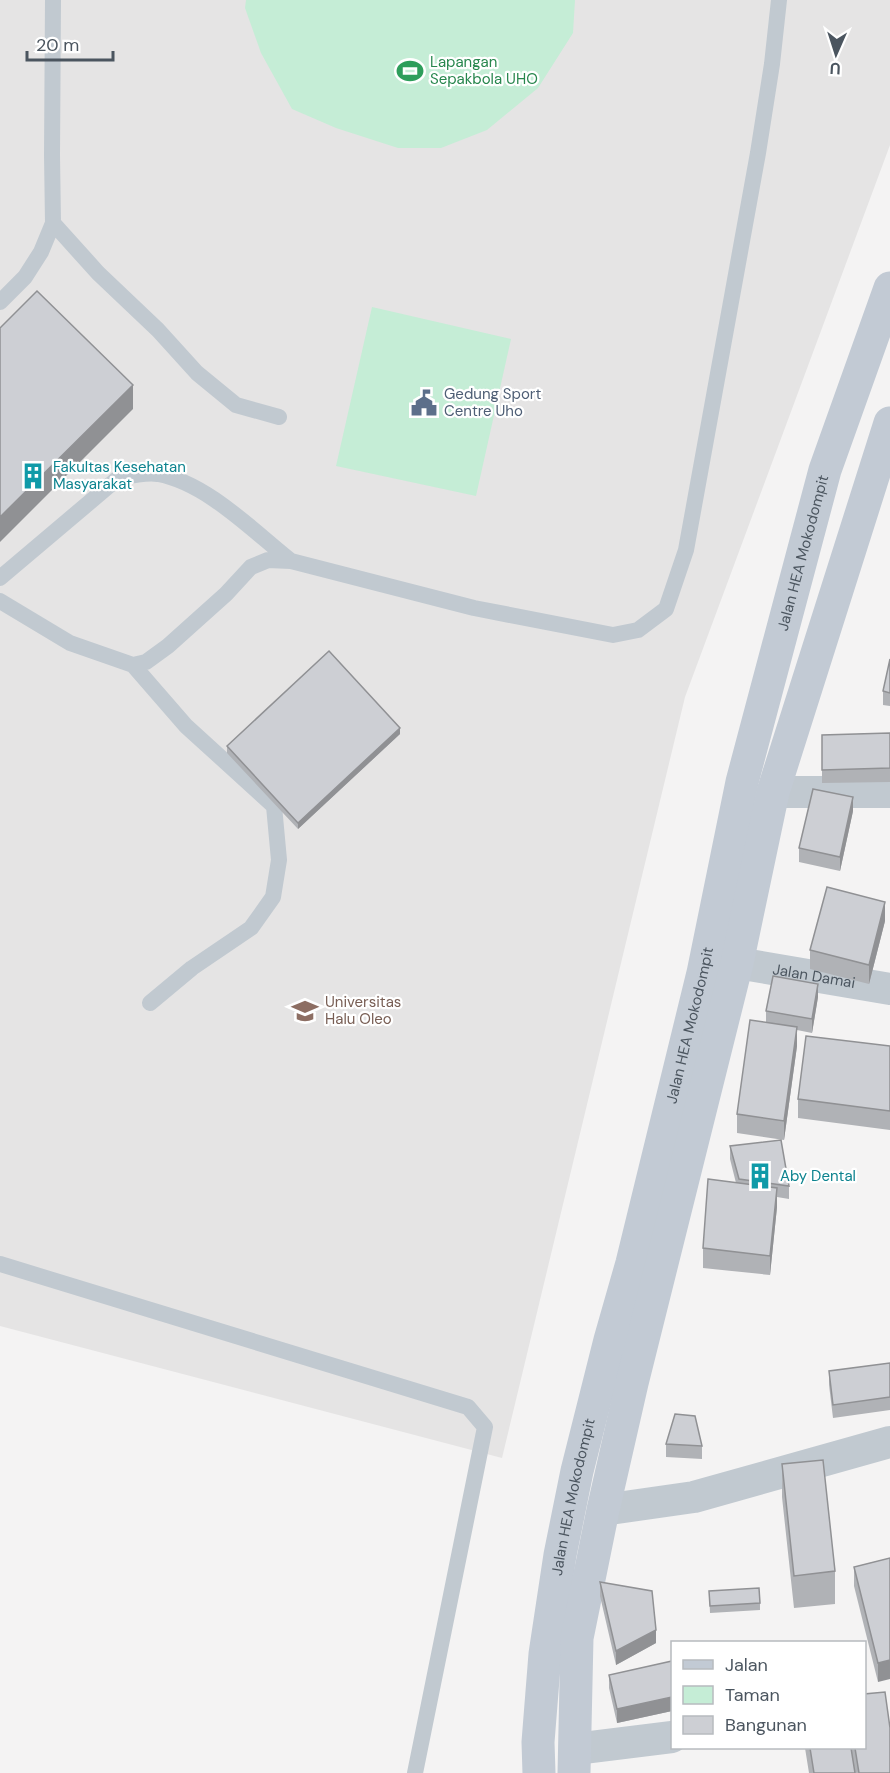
<svg xmlns="http://www.w3.org/2000/svg" width="890" height="1773" font-family="'DM Sans',sans-serif">
<style>
.education{fill:#e5e4e4}
.green{fill:#c5edd6}
.lines{fill:none;stroke-linecap:round;stroke-linejoin:round}
.lane{stroke:#c1c9d0;stroke-width:16}
.street{stroke:#c1c9d0;stroke-width:32}
.secondary{stroke:#c2cad4;stroke-width:33}
.wall{fill:#b0b2b6}
.shaded-wall{fill:#909194}
.building{fill:#cdcfd4;stroke:#909194;stroke-width:1.5}
.labels{text-anchor:middle;stroke-width:4.5;stroke-linejoin:round;paint-order:stroke}
.leisure-label{font-size:15px;fill:#27864d;stroke:#fff;text-anchor:start}
.service-label{font-size:15px;fill:#4e5e75;stroke:#fff;text-anchor:start}
.culture-label{font-size:15px;fill:#0d838f;stroke:#fff;text-anchor:start}
.street-label{font-size:15px;fill:#4b555f;stroke:#fff}
.education-label{font-size:15px;fill:#785e54;stroke:#fff;text-anchor:start}
</style>
<rect width="100%" height="100%" fill="#f4f3f3"/>
<!-- education -->
<path class="education" d="M0,0H890V145L685,697L502,1458L0,1326Z"/>
<!-- green -->
<path class="green" d="M246,0H575L573,33L538,88L487,130L441,148H398L336,128L292,109L261,53L245,8Z
M372,307L511,339L476,496L336,466Z"/>
<g class="lines">
<!-- lane -->
<path class="lane" d="M53,223L98,273L158,330L197,373L236,405L279,417
M0,302L25,277L41,252L53,223L52,155L53,0
M0,578L117,479C130,476 144,472 158,474C207,483 253,531 291,561
M0,601L70,643L133,665L146,662L168,646L226,594L251,567L268,560L291,561L474,608L613,635L638,630L666,609L686,550L758,153L772,64L779,0
M133,665L186,726L274,806L279,860L273,897L251,928L192,968L150,1003
M0,1264L468,1407L485,1427L415,1773"/>
<!-- street -->
<g class="street">
<path d="M773,792H890"/>
<path id="s1" d="M737,963L890,989"/>
<path d="M603,1510L694,1497L890,1442"/>
<path d="M575,1749L672,1737"/>
</g>
<!-- secondary -->
<g class="secondary">
<path id="s2" d="M539,1773L538,1742L545,1654L560,1555L577,1471L610,1340L632,1263L703,973L742,782L825,470L890,288"/>
<path d="M574,1773L577,1638L603,1510L632,1383L737,963L773,792L890,423"/>
</g>
</g>
<!-- wall -->
<path class="wall" d="M890,659V706L883,705V691Z
M890,733V782L822,783V735Z
M400,734L298,829L227,753V746Z
M853,811L840,871L799,862V848Z
M885,921L869,984L810,969V950Z
M818,997L812,1033L797,1030V1046L784,1140L737,1133V1114L766,1023V1011Z
M890,1046V1130L798,1118V1099Z
M730,1146L789,1186V1199L777,1197V1207L770,1275L703,1268V1248L736,1183L730,1159Z
M890,1363V1410L833,1418L829,1385V1371Z
M666,1444L702,1446V1459L666,1457Z
M782,1464L835,1571V1604L794,1608L782,1497Z
M890,1558L878,1682L854,1586V1567Z
M600,1582L656,1643L616,1665L600,1596Z
M709,1591L760,1603V1610L710,1613Z
M672,1661V1711L617,1723L609,1688V1675Z
M805,1748H864L890,1773H809Z"/>
<!-- shaded-wall -->
<path class="shaded-wall" d="M133,385V409L0,542V517Z
M400,728V734L298,829V823Z
M853,797V811L840,871V857Z
M885,902V921L869,984V965Z
M818,984V997L812,1033V1019Z
M797,1027V1046L784,1140V1121Z
M777,1188V1207L770,1275V1256Z
M656,1630V1643L616,1665V1651Z
M890,1660V1679L878,1682V1663Z
M672,1697V1711L617,1723V1709Z"/>
<!-- building -->
<path class="building" d="M37,291L133,385L0,517V328Z
M329,651L400,728L298,823L227,746Z
M890,659V693L883,691Z
M890,733V768L822,770V735Z
M813,789L853,797L840,857L799,848Z
M827,887L885,902L869,965L810,950Z
M773,976L818,984L812,1019L766,1011Z
M750,1020L797,1027L784,1121L737,1114Z
M806,1036L890,1046V1111L798,1099Z
M781,1140L789,1186L739,1179L730,1146Z
M708,1179L777,1188L770,1256L703,1248Z
M890,1363V1397L833,1405L829,1371Z
M675,1414L695,1416L702,1446L666,1444Z
M823,1460L835,1571L794,1576L782,1464Z
M890,1558V1660L878,1663L854,1567Z
M600,1582L652,1591L656,1630L616,1651Z
M759,1588L760,1603L710,1606L709,1591Z
M672,1661V1697L617,1709L609,1675Z
M885,1692L890,1728V1773H859L855,1748H864V1694Z
M810,1748H851L855,1773H814Z"/>
<!-- icons -->
<defs>
<g id="stadium-bare" transform="scale(2.07)"><path d="M0-5a6.5 5 0 1 0 0 10a6.5 5 0 1 0 0-10ZM-3.5-1.8h7v3.6h-7Z" fill="#2e9e5b" stroke="#fff" stroke-width="2.5" paint-order="stroke"/></g>
<g id="civic-bare" transform="scale(2.07)"><path d="M-.6-6.5H3V-4.5H.6V-3L4-1V1h2V6H-6V1h2V-1L-.6-3ZM-1.2 2.5V6h2.4V2.5Z" fill="#5c6f8a" stroke="#fff" stroke-width="2.5" paint-order="stroke"/></g>
<g id="building-bare" transform="scale(2.07)"><path d="M-4-6H4V6H1V3H-1V6H-4ZM-2.5-4.3h1.7v1.8h-1.7ZM.8-4.3h1.7v1.8H.8ZM-2.5-1h1.7V.8h-1.7ZM.8-1h1.7V.8H.8Z" fill="#0f9aa8" stroke="#fff" stroke-width="2.5" paint-order="stroke"/></g>
<g id="university-bare" transform="scale(2.07)"><path d="M0-5L7-2L0 1L-7-2ZM-4 1L0 2.5L4 1V4Q0 6-4 4Z" fill="#8d6e63" stroke="#fff" stroke-width="2.5" paint-order="stroke"/></g>
</defs>
<g fill-rule="evenodd">
<use href="#stadium-bare" x="410" y="71"/>
<use href="#civic-bare" x="424" y="403"/>
<use href="#building-bare" x="33" y="476"/>
<use href="#university-bare" x="305" y="1011"/>
<use href="#building-bare" x="760" y="1176"/>
</g>
<g class="labels">
<!-- leisure labels -->
<g class="leisure-label">
<text x="430" y="67">Lapangan<tspan x="430" dy="17">Sepakbola UHO</tspan></text>
</g>
<!-- service labels -->
<g class="service-label">
<text x="444" y="399">Gedung Sport<tspan x="444" dy="17">Centre Uho</tspan></text>
</g>
<!-- culture labels -->
<g class="culture-label">
<text x="53" y="472">Fakultas Kesehatan<tspan x="53" dy="17">Masyarakat</tspan></text>
<text x="780" y="1181">Aby Dental</text>
</g>
<!-- street labels -->
<g class="street-label">
<text dy="5" stroke="none"><textPath href="#s2" startOffset="1251">Jalan HEA Mokodompit</textPath></text>
<text dy="5" stroke="none"><textPath href="#s1" startOffset="78">Jalan Damai</textPath></text>
<text dy="5" stroke="none"><textPath href="#s2" startOffset="765">Jalan HEA Mokodompit</textPath></text>
<text dy="5" stroke="none"><textPath href="#s2" startOffset="279">Jalan HEA Mokodompit</textPath></text>
</g>
<!-- education labels -->
<g class="education-label">
<text x="325" y="1007">Universitas<tspan x="325" dy="17">Halu Oleo</tspan></text>
</g>
</g>
<!-- legend -->
<rect x="671" y="1641" width="195" height="108" fill="#ffffff" stroke="#b7bbbf" stroke-width="1.5"/>
<rect x="683" y="1660" width="30" height="9" fill="#c2cad4" stroke="#b7bbbf" stroke-width="1.5"/>
<text x="725" y="1671" font-size="18" fill="#4b555f">Jalan</text>
<rect x="683" y="1686" width="30" height="18" fill="#c5edd6" stroke="#b7bbbf" stroke-width="1.5"/>
<text x="725" y="1701" font-size="18" fill="#4b555f">Taman</text>
<rect x="683" y="1716" width="30" height="18" fill="#cdcfd4" stroke="#b7bbbf" stroke-width="1.5"/>
<text x="725" y="1731" font-size="18" fill="#4b555f">Bangunan</text>
<!-- north arrow -->
<g transform="translate(836 54) rotate(183)" stroke="#ffffff" stroke-width="4.5" paint-order="stroke">
<path d="M0-4.5L10 22L0 15L-10 22Z" fill="#4b555f"/>
<text y="-9" font-size="16" font-weight="bold" text-anchor="middle" fill="#4b555f">U</text>
</g>
<!-- scale -->
<path d="M27 51v9h86v-9" fill="none" stroke="#4b555f" stroke-width="3"/>
<text x="36" y="51" font-size="18" fill="#4b555f" stroke="#ffffff" stroke-width="4.5" paint-order="stroke">20 m</text>
</svg>
